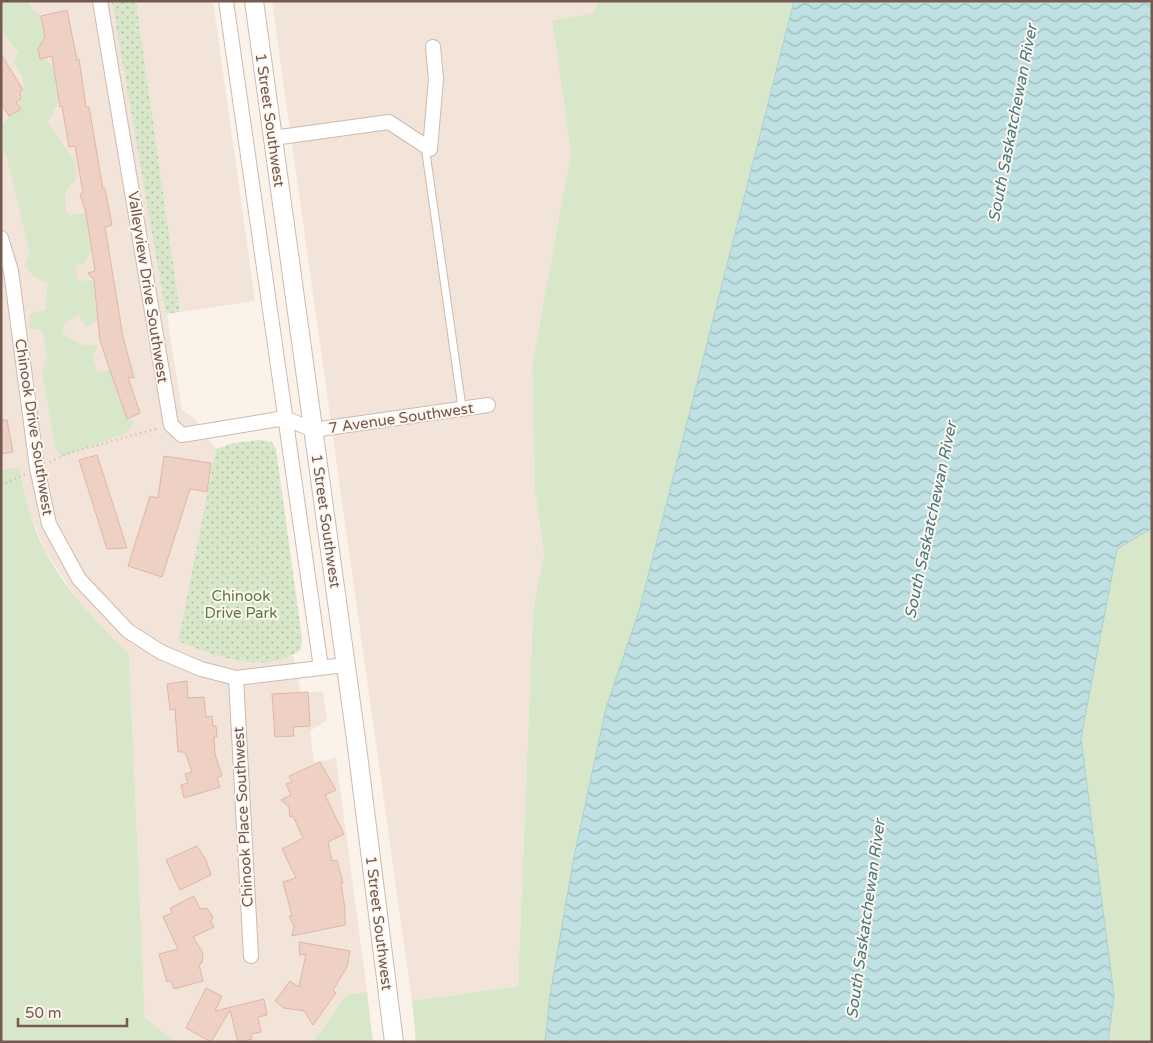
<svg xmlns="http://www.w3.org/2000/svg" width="1153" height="1043" font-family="'Varela Round',sans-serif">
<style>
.residential{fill:#f2e4d9}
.grass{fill:#d8e7c9}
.park{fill:url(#park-dots)}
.water{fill:url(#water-waves);stroke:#a7d1d4}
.building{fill:#eed0c4;stroke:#dfb6a6}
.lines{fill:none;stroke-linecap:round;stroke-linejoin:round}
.service-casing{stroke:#ccbab0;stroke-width:9}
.minor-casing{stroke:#ccbab0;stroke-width:16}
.tertiary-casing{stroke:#ccbab0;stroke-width:20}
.path{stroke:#d3b4a7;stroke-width:2.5;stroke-dasharray:1 4;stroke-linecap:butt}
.service{stroke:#fff;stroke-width:7}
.minor{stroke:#fff;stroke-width:14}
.tertiary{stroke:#fff;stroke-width:18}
.labels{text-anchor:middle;stroke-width:4;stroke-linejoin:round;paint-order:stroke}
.street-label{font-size:15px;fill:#73594f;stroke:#fdf7f0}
.park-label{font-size:15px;fill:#5b7848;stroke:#fdf7f0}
.water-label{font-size:16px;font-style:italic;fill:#477a7d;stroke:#fdf7f0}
</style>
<defs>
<pattern id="park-dots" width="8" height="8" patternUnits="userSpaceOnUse" patternTransform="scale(1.25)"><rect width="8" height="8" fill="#d8e7c9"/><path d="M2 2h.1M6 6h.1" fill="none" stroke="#b4bea6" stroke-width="1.8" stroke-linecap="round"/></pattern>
<pattern id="water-waves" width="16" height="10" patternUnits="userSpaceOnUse" patternTransform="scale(1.25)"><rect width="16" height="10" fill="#bfe1e3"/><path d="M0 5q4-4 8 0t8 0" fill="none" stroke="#a0b9ba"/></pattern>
</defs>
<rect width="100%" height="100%" fill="#fbf2ea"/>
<!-- residential -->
<path class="residential" d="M1,1H117L182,410L194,418L216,449L178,640L274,662L293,656L301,693L323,691L327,720L310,731L314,762L336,758L367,992L346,995L313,1042H176L145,1018L129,654L84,609L45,551L30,514L19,468L1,470Z
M136,1H213L255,301L180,312Z
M272,1H599L593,13L552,20L571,152L532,366L535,491L544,553L533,610L518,986L412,1001Z"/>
<!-- grass -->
<path class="grass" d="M1,1H29L32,8L41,16L45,37L38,49L40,59L45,58L53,67L59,101L48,123L75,161L77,177L65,193L66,211L70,215L86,213L88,230L94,229L89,234L91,251L84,264L76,265L77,281L94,280L95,306H102L97,320L86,327L78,315L65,323L62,334L84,346L98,345L93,358L97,372L111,370L130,390L118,395L127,419L135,421L127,433L61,457L55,447L42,372L47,355L42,330L29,329L30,314L45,310L48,282L35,278L24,266L30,253L6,154L1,150V127C12,115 27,98 23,81C22,75 17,68 14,62L19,51C1,37 1,23 1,1Z
M599,1H794L640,608L606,708L550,995L545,1042H416L412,1001L518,986L533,610L544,553L535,491L532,366L571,152L552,20L593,13Z
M19,467C25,495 31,525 45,551C66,591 98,623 129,654L145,1018L176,1042H1V470Z
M1152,528V1042H1108L1114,996L1081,738L1117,549Z
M367,992L373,1042H313L346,995Z"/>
<!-- park -->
<path class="park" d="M112,1H136L180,312L166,314Z
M260,440L272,442L276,449L302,638L301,649C269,677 211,655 178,641L216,449L233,443Z"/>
<!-- water -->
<path class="water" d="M794,1H1152V528L1117,549L1081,738L1114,996L1108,1042H545L550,995L574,857L606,708L640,608Z"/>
<!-- building -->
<path class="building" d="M67,10L77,60L79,59L86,107H89L103,189H105L112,225L105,227L123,337L134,378L128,377L140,413L127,419L100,341L94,280L88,273L95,271L86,213L80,194L83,193L75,146L69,147L62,106L60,107L52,56L40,59L38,49L45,37L41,16Z
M1,54L23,90L20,91L21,99L16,102L21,109L9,116L1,103Z
M1,420H7L13,452L1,454Z
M97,455L127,548L107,549L79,460Z
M164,456L211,463L207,492L190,489L162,577L128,566L150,496L158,498Z
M187,681L188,698L204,697L206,717L212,716L213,726H216L217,737H214L215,754L222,776L217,778L220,787L184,798L181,785L188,783L185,774L192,772L185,752H178L175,709L170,710L167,684Z
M308,692L310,726L293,727L294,736L275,737L272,694Z
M320,762L336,790L325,795L344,834L328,842L332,861L337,860L343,883H341L345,909V925L292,936L294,926L289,916H292L283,882L296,878L282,849L303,838L293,816L290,817L289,807L281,800L291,795L286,784L292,782L289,776Z
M197,846L206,860L211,875L180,890L166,860Z
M194,896L200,909L207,908L213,917L211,921L214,927L193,937L203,953L202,963L199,965L203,981L174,989L171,981L167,982L159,954L178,949L163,917L172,913L170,908Z
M299,942L350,951L347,967L333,990L336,993L313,1025L304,1011L284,1008L275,1001L290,981L299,987L306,954L300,955Z
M206,988L222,996L215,1011L264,999L267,1015L258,1017L261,1032L251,1034L252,1039L238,1042L230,1010L211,1042L186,1028Z"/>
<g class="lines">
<!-- service casing -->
<g class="service-casing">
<path id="service" d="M425,146L462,407"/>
</g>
<!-- minor casing -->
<g class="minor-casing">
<path id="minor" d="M100,1L171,425L182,435L285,418L313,430L488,405
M226,1L321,668
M273,138L389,122L430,149L436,79L433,47
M1,238L11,271L37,468L49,524L79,579L128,631L161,652L201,669L236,678L345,665
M236,678L251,956"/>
</g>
<!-- tertiary casing -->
<g class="tertiary-casing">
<path id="tertiary" d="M254,1L356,739L394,1042"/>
</g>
<!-- path -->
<path class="path" d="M50,462L69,453L159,428
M1,485L25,474"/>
<!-- service -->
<use href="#service" class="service"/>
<!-- minor -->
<use href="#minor" class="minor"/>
<!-- tertiary -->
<use href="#tertiary" class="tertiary"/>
</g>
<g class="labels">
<!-- street labels -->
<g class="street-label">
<text transform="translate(270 120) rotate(82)" y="5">1 Street Southwest</text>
<text transform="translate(148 287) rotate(81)" y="5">Valleyview Drive Southwest</text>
<text transform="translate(401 418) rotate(-8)" y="5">7 Avenue Southwest</text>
<text transform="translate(34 427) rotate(81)" y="5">Chinook Drive Southwest</text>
<text transform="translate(326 521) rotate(82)" y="5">1 Street Southwest</text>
<text transform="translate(243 817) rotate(-93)" y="5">Chinook Place Southwest</text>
<text transform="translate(379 923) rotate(83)" y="5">1 Street Southwest</text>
</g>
<!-- park labels -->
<g class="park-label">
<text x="241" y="601">Chinook<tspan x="241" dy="17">Drive Park</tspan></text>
</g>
<!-- water labels -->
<g class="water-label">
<text transform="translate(1012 123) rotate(-79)" y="6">South Saskatchewan River</text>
<text transform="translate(930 520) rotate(-78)" y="6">South Saskatchewan River</text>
<text transform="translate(865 919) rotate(-82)" y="6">South Saskatchewan River</text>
</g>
</g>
<!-- border -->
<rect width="1153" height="1043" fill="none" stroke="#73594f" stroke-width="5"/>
<!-- scale -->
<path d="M18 1018v8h109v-8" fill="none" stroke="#73594f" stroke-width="2.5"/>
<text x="25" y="1018" font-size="15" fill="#73594f" stroke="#fdf7f0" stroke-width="4" paint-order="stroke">50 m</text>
</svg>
